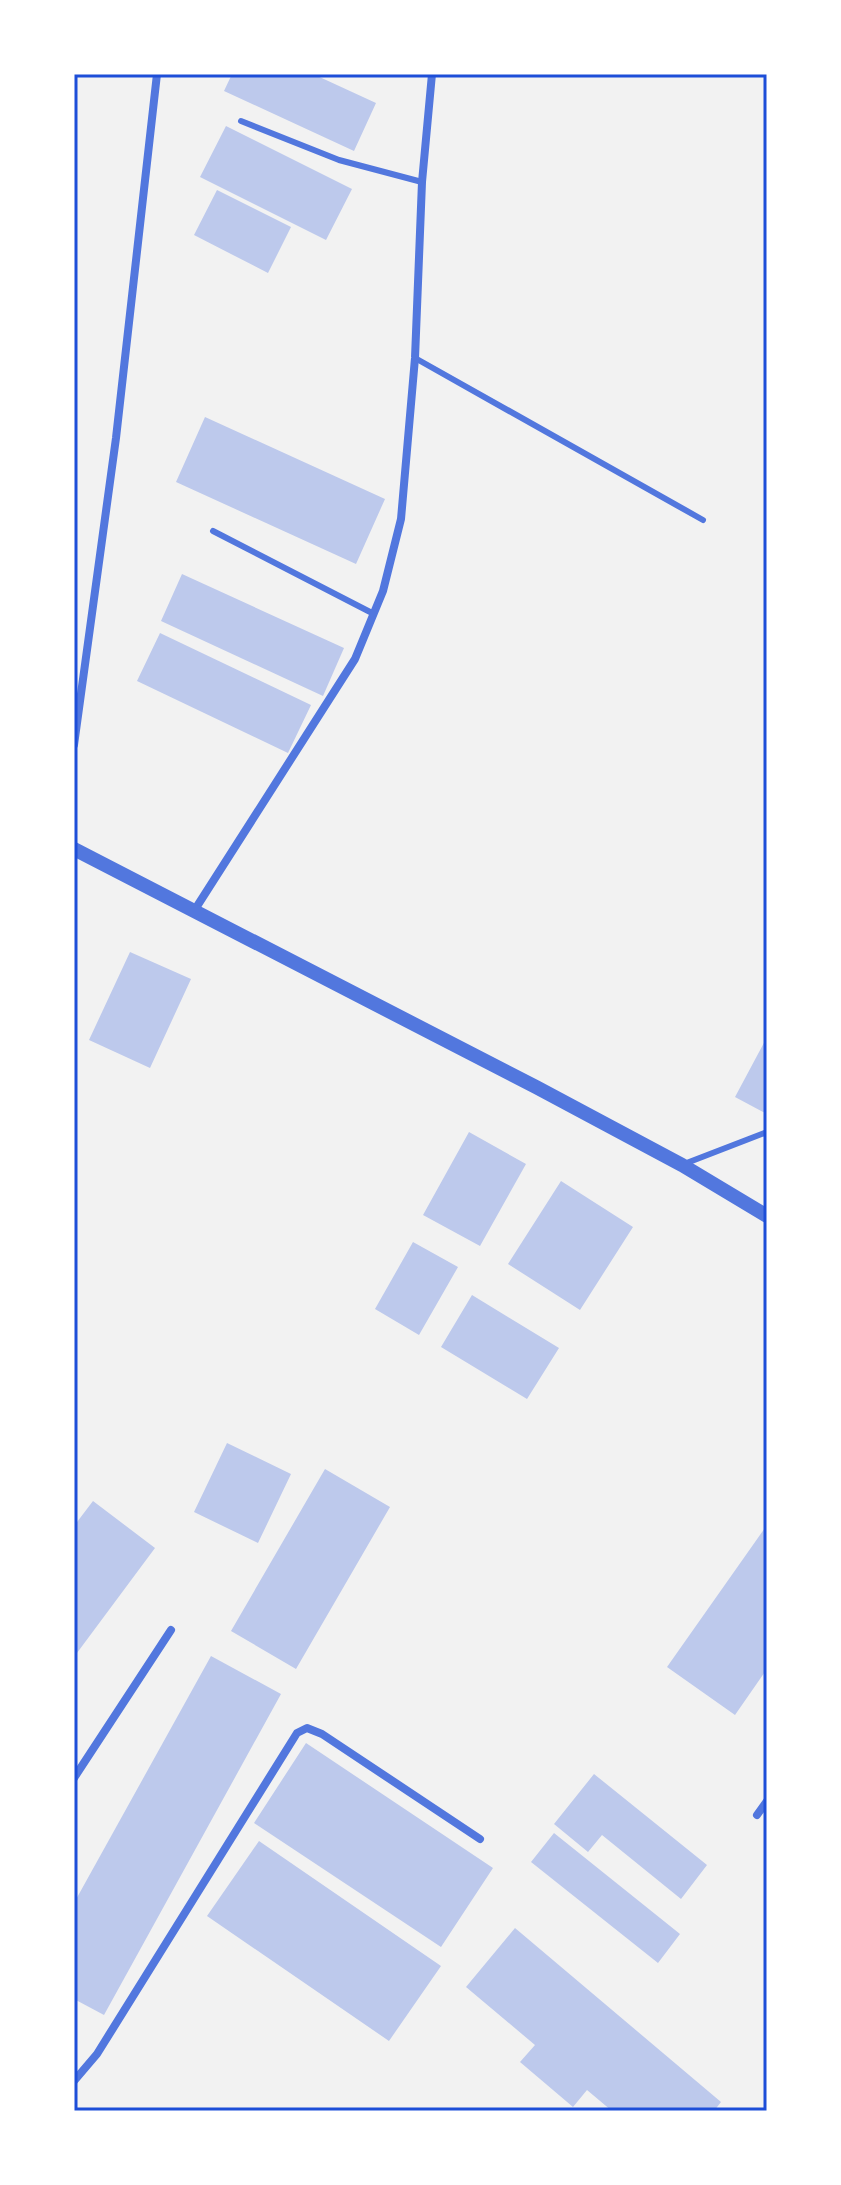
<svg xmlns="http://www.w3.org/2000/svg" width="841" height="2185" font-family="'Nunito Sans',sans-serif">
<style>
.building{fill:#bdc9ec}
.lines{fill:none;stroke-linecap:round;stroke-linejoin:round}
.service{stroke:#5277de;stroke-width:6}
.minor{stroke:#5277de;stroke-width:8}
.tertiary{stroke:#5277de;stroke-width:14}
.neatline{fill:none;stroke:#1d4ed8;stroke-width:3}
</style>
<rect width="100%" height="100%" fill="#f2f2f2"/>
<!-- building -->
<path class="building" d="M232,74H313L376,103L354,151L224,91Z
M226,126L352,189L326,240L200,177Z
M217,190L291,227L268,273L194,235Z
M205,417L385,499L356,564L176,482Z
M182,574L344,648L323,696L161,621Z
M160,633L311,705L288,753L137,681Z
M130,952L191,979L150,1068L89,1040Z
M767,1037V1114L735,1097Z
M469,1132L526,1164L480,1246L423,1215Z
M561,1181L633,1227L580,1310L508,1264Z
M413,1242L458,1267L419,1335L375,1309Z
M472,1295L559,1348L527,1399L441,1347Z
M227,1443L291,1474L258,1543L194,1512Z
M325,1469L390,1507L296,1669L231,1631Z
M93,1501L155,1548L74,1657V1526Z
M767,1525V1669L735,1715L667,1667Z
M211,1656L281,1694L104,2015L74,1999V1903Z
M306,1743L493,1868L441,1947L254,1823Z
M594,1774L707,1865L681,1899L602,1835L588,1852L554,1824Z
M554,1833L680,1934L658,1963L531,1862Z
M259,1841L441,1966L389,2041L207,1916Z
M515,1928L721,2102L714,2111H612L587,2090L573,2107L520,2062L535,2045L466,1987Z"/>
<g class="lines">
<!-- service -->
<path class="service" d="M241,121L339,160L422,182
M415,358L703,520
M213,531L374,614
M684,1164L767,1132"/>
<!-- minor -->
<path class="minor" d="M74,745L116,438L157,74
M194,911L355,659L383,591L401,519L415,358L422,182L432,74
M74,1778L171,1630
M757,1815L767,1801
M74,2081L97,2054L297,1733L307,1728L322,1734L480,1839"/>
<!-- tertiary -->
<path class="tertiary" d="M74,849L536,1087L682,1165L767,1216"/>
</g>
<!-- border -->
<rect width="841" height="2185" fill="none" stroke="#ffffff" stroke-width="152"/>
<rect x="76" y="76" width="689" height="2033" class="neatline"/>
</svg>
